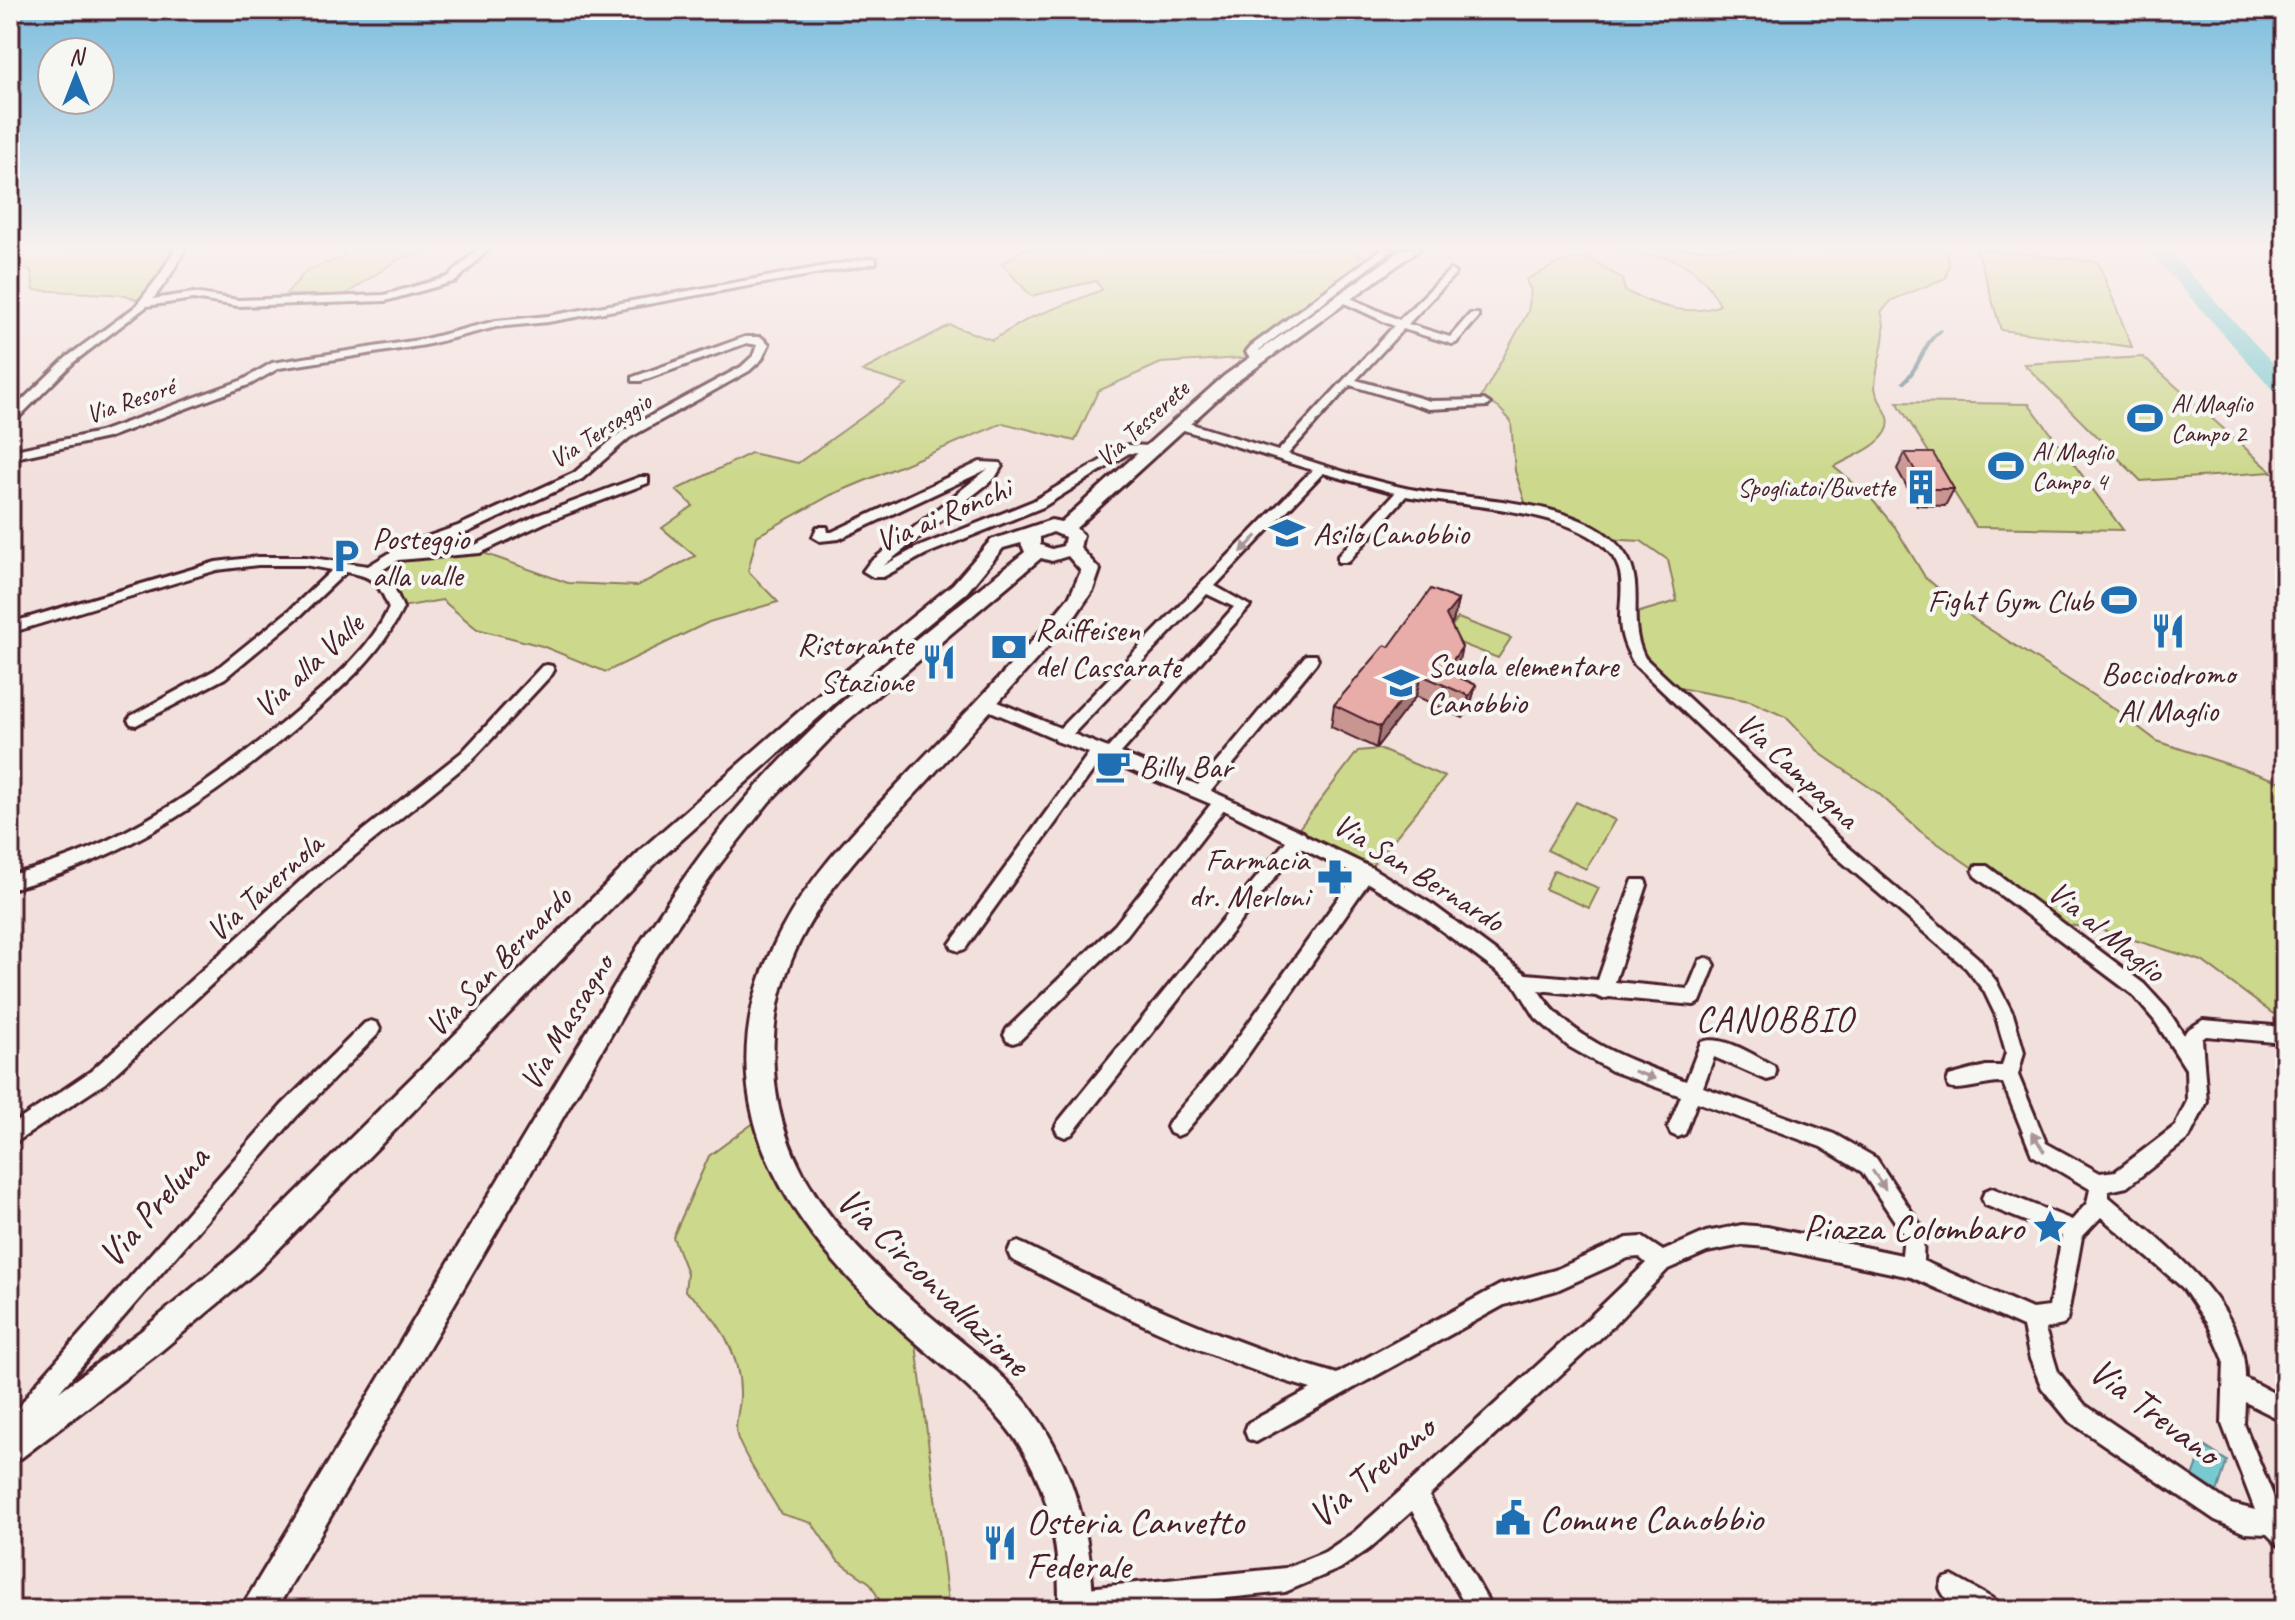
<svg xmlns="http://www.w3.org/2000/svg" width="2295" height="1620" font-family="Caveat,sans-serif">
<style>
.green{fill:#ccd88c;stroke:#8b7c5c;stroke-width:2}
.water{fill:#79cad0;stroke:#66868e;stroke-width:2}
.lines{fill:none;stroke-linecap:round;stroke-linejoin:round}
.stream{stroke:#66868e;stroke-width:4}
.river{fill:#79cad0;fill-rule:evenodd}
.street-casing{stroke:#4a1f2b;stroke-width:6}
.secondary-casing{stroke:#4a1f2b;stroke-width:6}
.street{fill:#f6f6f2;fill-rule:evenodd}
.secondary{fill:#f6f6f2;fill-rule:evenodd}
.wall{fill:#c89590;stroke:#4a1f2b;stroke-width:2}
.shaded-wall{fill:#a27976;stroke:#4a1f2b;stroke-width:2}
.building{fill:#e8ada8;stroke:#4a1f2b;stroke-width:2}
.oneway{fill:#a99598}
.labels{text-anchor:middle;stroke-width:8;stroke-linejoin:round;paint-order:stroke}
.far-street-label{font-size:26px;fill:#4a1f2b;stroke:#f6f6f2}
.far-poi-label{font-size:26px;fill:#4a1f2b;stroke:#f6f6f2;text-anchor:start}
.street-label{font-size:32px;fill:#4a1f2b;stroke:#f6f6f2}
.poi-label{font-size:32px;fill:#4a1f2b;stroke:#f6f6f2;text-anchor:start}
.quarter-label{font-size:36px;letter-spacing:2px;fill:#4a1f2b;stroke:#f6f6f2}
.near-street-label{font-size:38px;fill:#4a1f2b;stroke:#f6f6f2}
.near-poi-label{font-size:38px;fill:#4a1f2b;stroke:#f6f6f2;text-anchor:start}
</style>
<rect width="100%" height="100%" fill="#f2e0dc"/>
<filter id="ink" filterUnits="userSpaceOnUse"><feTurbulence type="fractalNoise" baseFrequency=".0125" numOctaves="2"/><feDisplacementMap in="SourceGraphic" scale="16" xChannelSelector="R" yChannelSelector="G"/><feConvolveMatrix kernelMatrix="1 2 1 2 8 2 1 2 1" color-interpolation-filters="sRGB"/></filter>
<g filter="url(#ink)">
<!-- green -->
<path class="green" d="M10,249H193L177,254L144,303L126,295L34,290L31,270L10,268Z
M343,249H438L400,258L345,295H285L307,270L344,257Z
M1024,249H1346L1387,267L1258,357L1161,363L1098,391L1075,441L1003,423L831,495L757,536L748,571L778,602L709,622L606,672L542,646L477,629L442,600L396,608L370,571L393,556L475,550L568,583L637,586L695,556L662,528L693,506L676,490L751,453L798,463L907,385L862,371L950,325L992,340L1030,318L1102,290L1096,281L1031,296L1002,264Z
M1621,249H1945L1949,264L1946,278L1892,300L1881,312C1890,334 1876,362 1875,386C1875,403 1896,415 1886,432C1876,449 1850,457 1834,467L1870,497L1895,527L1925,577L1975,620L2116,710L2157,741L2285,783V1018L2272,1013L2202,961L2102,930L2050,922L1920,831L1878,793L1821,754L1786,717L1750,701L1674,687L1636,644L1633,614L1677,601L1668,560L1641,541L1603,539L1526,505L1515,471L1511,421L1499,408L1481,398L1528,312L1531,291L1526,280C1542,272 1569,254 1588,259C1600,262 1610,273 1622,278L1625,291C1654,305 1690,318 1720,305C1709,283 1690,262 1664,257C1650,255 1633,258 1621,249Z
M1977,249L2098,262L2132,347L2001,330Z
M2143,357L2272,472L2141,481L2024,364Z
M1897,402L2029,404L2123,530L1976,527Z
M1458,618L1511,638L1498,658L1444,637Z
M1379,749L1445,777L1366,873L1294,835L1358,751Z
M1576,802L1615,820L1586,869L1547,850Z
M1554,870L1599,888L1589,908L1545,889Z
M766,1114L777,1154L913,1320L949,1610H885L870,1583L838,1561L812,1523L781,1514C767,1489 748,1464 738,1439C733,1427 740,1409 740,1396C741,1354 718,1315 685,1291L687,1273L673,1237L709,1156Z"/>
<!-- water -->
<path class="water" d="M2204,1446L2227,1461L2216,1495L2192,1479Z"/>
<g class="lines">
<!-- stream -->
<path class="stream" d="M1904,382C1920,368 1922,344 1940,331"/>
<!-- river -->
<path class="river" d="M2147,249H2167L2285,376V396L2277,394Z"/>
<!-- street casing -->
<g class="street-casing">
<path id="street" d="M175,249H185L170,276L153,299L193,293L238,300L384,295L448,277L478,249H489L456,281L385,301L238,306L193,299L147,306L75,361L14,422L10,423V412L67,357L135,307L160,275Z
M1382,249H1394L1259,350L1264,357L1262,359C1255,361 1250,358 1246,352L1251,346Z
M872,258L876,259V263L548,322L496,327L425,345L279,368L251,384L107,438L10,459V451L100,432L243,380L272,363L425,339L496,321L548,316Z
M1450,270L1455,273L1454,275L1408,324L1450,337L1470,314H1478V318L1456,343L1452,344L1403,329L1356,380L1430,401L1484,400L1490,404L1488,406L1429,409L1350,385L1288,454C1327,467 1365,479 1405,488C1468,502 1590,496 1627,557C1645,588 1626,622 1645,658L1846,845L1978,958L1996,981L2013,1014L2024,1052L2018,1075L2046,1143L2100,1173L2116,1171L2175,1126L2187,1101L2186,1069L2155,1021L2132,994L1975,876L1973,871L1975,866H1987L2144,984L2167,1009L2184,1035L2187,1030L2203,1020L2285,1027V1043L2206,1036L2202,1039L2207,1102L2189,1138L2127,1187L2109,1191V1197C2161,1242 2247,1302 2245,1378L2285,1399V1422L2245,1402L2244,1424L2281,1515L2285,1519V1548L2277,1544L2267,1534L2245,1533L2215,1520L2069,1421L2042,1388L2030,1359L2023,1327L1911,1277L1767,1247L1742,1245L1707,1252L1668,1269L1607,1332L1429,1496L1493,1610H1468L1412,1511L1369,1549L1341,1568L1285,1592L1108,1610H1068L1065,1601L1068,1592L1077,1589L1285,1568L1325,1552L1353,1533L1407,1485L1591,1316L1646,1263L1639,1257L1628,1258L1557,1290L1504,1305L1256,1442L1248,1439L1245,1431L1248,1423L1311,1389C1206,1358 1107,1309 1011,1259L1008,1252L1011,1245L1018,1242L1025,1245C1126,1296 1228,1343 1337,1374L1500,1285L1555,1270L1627,1238L1642,1237L1663,1251L1706,1232L1742,1225L1767,1227L1902,1255L1904,1235L1862,1172L1821,1147L1697,1102L1685,1134L1678,1137L1671,1134L1668,1128L1681,1096L1612,1071L1568,1046L1536,1018L1516,986L1421,915L1368,883L1235,1073L1184,1133L1177,1136L1170,1133L1167,1127L1170,1121L1221,1061L1355,875L1299,847L1072,1134L1065,1137L1058,1134L1055,1128L1058,1122L1286,841L1224,810L1127,935L1019,1041L1013,1043L1007,1041L1004,1035L1007,1029L1115,925L1211,804L1102,758L965,949L959,951L953,949L950,944L1089,753L1056,741L1054,738L981,707L979,703L981,699H991L1060,728L1312,470L1174,427V421H1182L1278,451L1394,326L1338,300V296H1346L1399,320ZM1323,473L1395,493L1338,556V562H1348L1406,496C1459,507 1600,508 1619,569C1624,585 1620,602 1620,618C1620,636 1626,650 1635,665L1834,855L1966,968L1984,991L1995,1014L2006,1052L2002,1066H1986L1949,1076L1947,1082L1949,1088C1961,1092 1987,1082 2003,1083L2032,1155L2090,1189L2087,1203L2072,1220L1992,1188L1985,1191L1982,1198L1985,1205L2062,1236L2049,1307L2032,1309L1923,1261L1924,1233L1921,1226L1876,1158L1834,1134L1703,1087L1714,1057L1767,1080L1774,1078L1776,1072L1774,1066C1754,1056 1724,1034 1701,1042L1686,1081C1631,1061 1571,1041 1538,990L1596,996L1603,999L1609,997L1694,1005L1700,1002L1715,965L1712,960L1706,958L1700,960L1688,989L1615,982L1647,885L1645,880H1633L1631,885L1598,980L1526,974L1433,905L1372,868L1306,836L1304,833L1211,791L1316,663L1318,659L1316,655H1306L1198,785L1121,753L1250,606L1215,586ZM1207,594L1234,607L1108,748L1073,734ZM2101,1217L2183,1288L2209,1326L2224,1360L2222,1424L2255,1510L2231,1504L2085,1405L2058,1372L2045,1329L2063,1325L2067,1320L2082,1237Z
M745,337H761L769,344L762,359L749,371L629,438L582,479L468,532L414,551L473,546L538,515L640,477H648V483L548,521L480,553L398,560L379,572L393,585L403,608C382,653 345,685 308,717C221,794 124,861 10,889V875C121,849 215,781 300,708C334,679 370,649 389,608C379,583 373,576 346,572L301,615L225,678L136,725L131,724L128,720L131,716L215,670L291,609L332,570L305,565H258L217,570L10,633V623L216,562L258,557H305L368,566L403,545L458,526L574,473L621,432L741,367L753,356L757,345L747,343L641,381H633V377Z
M1127,445L1150,446L1156,450L1150,454L1129,453L1043,507L926,554L883,577H873L863,571L869,563L988,469L839,539L820,541L813,537L817,527H827L828,532H832L980,462L1000,463L1002,466L995,478L883,566L916,548L1033,501Z
M547,665L552,666L554,670L552,674L472,760L321,883L105,1083L10,1146V1126L91,1071L309,873L462,752L542,666Z
M371,1021L377,1023L380,1029L377,1035L296,1117L52,1400L36,1420L25,1445L17,1448L10,1445C10,1420 20,1404 36,1384L282,1105L365,1023Z
M1952,1576L1997,1601L2000,1610C1978,1610 1950,1613 1940,1588L1943,1579Z"/>
</g>
<!-- secondary casing -->
<g class="secondary-casing">
<path id="secondary" d="M1403,249H1420L1236,382L1076,528L1083,535L1080,548L1100,570L1093,590L1076,615C1027,670 978,725 929,779C883,829 831,879 800,941C780,981 771,1025 774,1070C780,1177 848,1243 924,1311C960,1342 1003,1371 1032,1410C1074,1467 1093,1539 1093,1610H1059C1060,1554 1052,1497 1022,1449C993,1402 944,1368 903,1331C782,1222 694,1093 782,929C811,874 856,829 898,784C956,723 1017,662 1070,596L1081,571L1068,556L1052,561L1041,558L847,721L769,802L719,865L658,954L276,1610H240L642,940C681,881 722,822 771,771C848,689 938,622 1025,552L1021,543L1003,548L967,592L855,685L660,859L258,1270L161,1351L21,1458L10,1463V1428L141,1331L238,1250L644,847L841,675L953,584L991,540L1051,520L1061,522L1224,376ZM1053,532L1065,537L1063,546L1052,549L1040,545V537Z"/>
</g>
<!-- street -->
<use href="#street" class="street"/>
<!-- secondary -->
<use href="#secondary" class="secondary"/>
</g>
<!-- wall -->
<path class="wall" d="M1905,453L1954,489L1945,506L1917,505L1897,469Z
M1458,600L1453,622L1451,624L1457,669L1453,674L1476,685L1470,706L1463,718L1416,696L1376,748L1331,727L1334,705L1389,647Z"/>
<!-- shaded-wall -->
<path class="shaded-wall" d="M1458,600L1453,622L1441,637L1446,615Z
M1462,647L1457,669L1444,685L1445,671Z
M1421,675L1416,696L1376,748L1380,727Z
M1476,685L1470,706L1463,718L1469,696Z"/>
<!-- building -->
<path class="building" d="M1905,453H1933L1954,489H1926Z
M1431,589L1458,600L1446,615L1462,647L1445,671L1476,685L1469,696L1421,675L1380,727L1334,705L1385,645L1389,647Z"/>
<!-- one-way arrows -->
<defs><path id="oneway-solid" d="M-6-.8H1V-3.2L6.5 0L1 3.2V.8H-6Z" transform="scale(2)"/></defs>
<g class="oneway">
<use href="#oneway-solid" transform="translate(1249 544) rotate(134)"/>
<use href="#oneway-solid" transform="translate(1645 1075) rotate(20)"/>
<use href="#oneway-solid" transform="translate(2038 1142) rotate(-122)"/>
<use href="#oneway-solid" transform="translate(1879 1180) rotate(55)"/>
</g>
</g>
<!-- sky -->
<linearGradient id="sky" x2="0" y2="1"><stop stop-color="#7bbdde"/><stop offset="0.52" stop-color="#f9f1ef"/><stop offset="1" stop-color="#f9f1ef" stop-opacity="0"/></linearGradient>
<rect width="2295" height="476" fill="url(#sky)"/>
<!-- icons -->
<defs>
<g id="stadium-bare" transform="scale(2.76)"><path d="M0-5a6.5 5 0 1 0 0 10a6.5 5 0 1 0 0-10ZM-3.5-1.8h7v3.6h-7Z" fill="#1f6fb2" stroke="#f6f6f2" stroke-width="2.5" paint-order="stroke"/></g>
<g id="building-bare" transform="scale(2.76)"><path d="M-4-6H4V6H1V3H-1V6H-4ZM-2.5-4.3h1.7v1.8h-1.7ZM.8-4.3h1.7v1.8H.8ZM-2.5-1h1.7V.8h-1.7ZM.8-1h1.7V.8H.8Z" fill="#1f6fb2" stroke="#f6f6f2" stroke-width="2.5" paint-order="stroke"/></g>
<g id="school-bare" transform="scale(2.76)"><path d="M0-5L7-2L0 1L-7-2ZM-4 1L0 2.5L4 1V4Q0 6-4 4Z" fill="#1f6fb2" stroke="#f6f6f2" stroke-width="2.5" paint-order="stroke"/></g>
<g id="parking-bare" transform="scale(2.76)"><path d="M-3.5-5.5H1a3.5 3.5 0 0 1 0 7H-1V5.5H-3.5ZM-1-3.4V-.6H.8a1.4 1.4 0 0 0 0-2.8Z" fill="#1f6fb2" stroke="#f6f6f2" stroke-width="2.5" paint-order="stroke"/></g>
<g id="restaurant-bare" transform="scale(2.76)"><path d="M-5-6h1v4h1v-4h1v4h1v-4h1v5L-1.5 .5V6h-2V.5L-5-1ZM5-6V6H3V1.5H1.5Q1.5-4 5-6Z" fill="#1f6fb2" stroke="#f6f6f2" stroke-width="2.5" paint-order="stroke"/></g>
<g id="bank-bare" transform="scale(2.76)"><path d="M-6-4H6V4H-6ZM0-2.3a2.3 2.3 0 1 0 0 4.6a2.3 2.3 0 1 0 0-4.6Z" fill="#1f6fb2" stroke="#f6f6f2" stroke-width="2.5" paint-order="stroke"/></g>
<g id="cafe-bare" transform="scale(2.76)"><path d="M-5.5-4.5H6V0H3Q3 3.5 0 3.5H-2.5Q-5.5 3.5-5.5 0ZM3-3.2v2h1.7v-2ZM-6 4.5H4V6H-6Z" fill="#1f6fb2" stroke="#f6f6f2" stroke-width="2.5" paint-order="stroke"/></g>
<g id="pharmacy-bare" transform="scale(2.76)"><path d="M-2-6h4v4h4v4h-4v4h-4v-4h-4v-4h4Z" fill="#1f6fb2" stroke="#f6f6f2" stroke-width="2.5" paint-order="stroke"/></g>
<g id="sight-bare" transform="scale(2.76)"><path d="M0-6L1.8-2.2L6-1.7L2.9 1.2L3.7 5.4L0 3.3L-3.7 5.4L-2.9 1.2L-6-1.7L-1.8-2.2Z" fill="#1f6fb2" stroke="#f6f6f2" stroke-width="2.5" paint-order="stroke"/></g>
<g id="civic-bare" transform="scale(2.76)"><path d="M-.6-6.5H3V-4.5H.6V-3L4-1V1h2V6H-6V1h2V-1L-.6-3ZM-1.2 2.5V6h2.4V2.5Z" fill="#1f6fb2" stroke="#f6f6f2" stroke-width="2.5" paint-order="stroke"/></g>
</defs>
<g fill-rule="evenodd">
<use href="#stadium-bare" x="2145" y="418"/>
<use href="#stadium-bare" x="2006" y="466"/>
<use href="#building-bare" x="1921" y="487"/>
<use href="#school-bare" x="1287" y="533"/>
<use href="#parking-bare" x="346" y="556"/>
<use href="#stadium-bare" x="2119" y="600"/>
<use href="#restaurant-bare" x="2168" y="631"/>
<use href="#bank-bare" x="1009" y="647"/>
<use href="#restaurant-bare" x="939" y="662"/>
<use href="#school-bare" x="1401" y="683"/>
<use href="#cafe-bare" x="1113" y="766"/>
<use href="#pharmacy-bare" x="1335" y="877"/>
<use href="#sight-bare" x="2050" y="1227"/>
<use href="#civic-bare" x="1513" y="1518"/>
<use href="#restaurant-bare" x="1000" y="1543"/>
</g>
<g class="labels">
<!-- far-street labels -->
<g class="far-street-label">
<text transform="translate(130 400) rotate(-19)" y="9">Via Resoré</text>
<text transform="translate(1142 423) rotate(-42)" y="9">Via Tesserete</text>
<text transform="translate(600 430) rotate(-33)" y="9">Via Tersaggio</text>
</g>
<!-- far-poi labels -->
<g class="far-poi-label">
<text x="2171" y="412">Al Maglio<tspan x="2171" dy="30">Campo 2</tspan></text>
<text x="2032" y="460">Al Maglio<tspan x="2032" dy="30">Campo 4</tspan></text>
<text x="1895" y="496" text-anchor="end">Spogliatoi/Buvette</text>
</g>
<!-- street labels -->
<g class="street-label">
<text transform="translate(943 514) rotate(-23)" y="11">Via ai Ronchi</text>
<text transform="translate(308 665) rotate(-43)" y="11">Via alla Valle</text>
<text transform="translate(1798 770) rotate(43)" y="11">Via Campagna</text>
<text transform="translate(1419 872) rotate(32)" y="11">Via San Bernardo</text>
<text transform="translate(264 887) rotate(-42)" y="11">Via Tavernola</text>
<text transform="translate(2107 931) rotate(39)" y="11">Via al Maglio</text>
<text transform="translate(498 961) rotate(-46)" y="11">Via San Bernardo</text>
<text transform="translate(566 1022) rotate(-59)" y="11">Via Massagno</text>
</g>
<!-- poi labels -->
<g class="poi-label">
<text x="1313" y="544">Asilo Canobbio</text>
<text x="372" y="549">Posteggio<tspan x="372" dy="37">alla valle</tspan></text>
<text x="2093" y="611" text-anchor="end">Fight Gym Club</text>
<text x="1035" y="640">Raiffeisen<tspan x="1035" dy="37">del Cassarate</tspan></text>
<text x="913" y="655" text-anchor="end">Ristorante<tspan x="913" dy="37">Stazione</tspan></text>
<text x="1427" y="676">Scuola elementare<tspan x="1427" dy="37">Canobbio</tspan></text>
<text x="2168" y="684" text-anchor="middle">Bocciodromo<tspan x="2168" dy="37">Al Maglio</tspan></text>
<text x="1139" y="777">Billy Bar</text>
<text x="1309" y="870" text-anchor="end">Farmacia<tspan x="1309" dy="37">dr. Merloni</tspan></text>
</g>
<!-- quarter labels -->
<g class="quarter-label">
<text x="1775" y="1031">CANOBBIO</text>
</g>
<!-- near-street labels -->
<g class="near-street-label">
<text transform="translate(153 1206) rotate(-49)" y="13">Via Preluna</text>
<text transform="translate(934 1281) rotate(44)" y="13">Via Circonvallazione</text>
<text transform="translate(2155 1411) rotate(37)" y="13">Via Trevano</text>
<text transform="translate(1371 1471) rotate(-40)" y="13">Via Trevano</text>
</g>
<!-- near-poi labels -->
<g class="near-poi-label">
<text x="2024" y="1240" text-anchor="end">Piazza Colombaro</text>
<text x="1539" y="1531">Comune Canobbio</text>
<text x="1026" y="1534">Osteria Canvetto<tspan x="1026" dy="44">Federale</tspan></text>
</g>
</g>
<!-- margin -->
<rect width="2295" height="1620" fill="none" stroke="#f6f6f2" stroke-width="40"/>
<rect x="20" y="20" width="2255" height="1580" fill="none" stroke="#4a1f2b" stroke-width="3" filter="url(#ink)"/>
<!-- north arrow -->
<g transform="translate(76 76)"><circle r="38" fill="#f6f6f2" stroke="#b1a0a2" stroke-width="2"/>
<path d="M0-6L14 30L0 20L-14 30Z" fill="#1f6fb2"/>
<text y="-12" font-size="22" font-weight="bold" text-anchor="middle" fill="#4a1f2b">N</text>
</g>
</svg>
